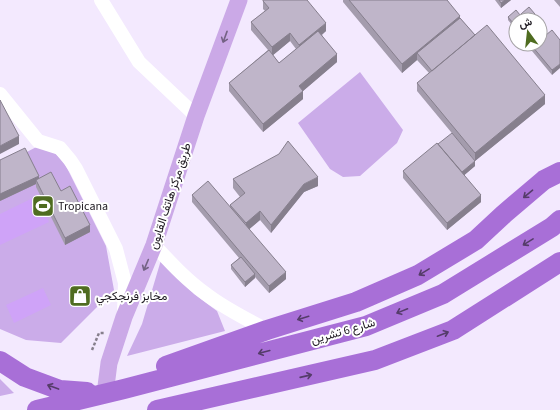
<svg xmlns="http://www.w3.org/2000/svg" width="560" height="410" font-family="'Source Sans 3',Vazirmatn,sans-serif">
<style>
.green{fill:#cbace9}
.water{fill:#cfa3f8}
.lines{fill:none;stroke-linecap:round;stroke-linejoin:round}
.path{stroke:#867f8c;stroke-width:2.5;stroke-dasharray:3 2;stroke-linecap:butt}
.minor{stroke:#fff;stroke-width:14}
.major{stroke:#cba9e7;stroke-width:17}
.highway{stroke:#a86fd7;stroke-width:20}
.wall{fill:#a49cad;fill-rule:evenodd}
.shaded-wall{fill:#867f8d}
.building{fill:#bfb5c9;stroke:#867f8d}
.oneway{stroke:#746284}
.oneway2{stroke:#553c6a}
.labels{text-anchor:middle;stroke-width:4;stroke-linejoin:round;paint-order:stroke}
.street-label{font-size:12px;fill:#1e1a21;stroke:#fff}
.poi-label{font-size:12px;fill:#1e1a21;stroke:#fff;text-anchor:start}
</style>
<rect width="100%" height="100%" fill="#f3e9fe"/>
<!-- green -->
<path class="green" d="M360,72L403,130L397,143L360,176L343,177L330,169L298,123Z
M44,143L64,162L106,246L114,290L61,343L26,340L0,329V166Z
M161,260L194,294L217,311L225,331L127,356L142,324Z
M0,379L14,393L0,396Z"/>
<!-- water -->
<path class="water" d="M37,196L49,222L0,245V214Z
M43,288L51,305L14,323L6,305Z"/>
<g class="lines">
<!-- path -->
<path class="path" d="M92,350L99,333H104"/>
<!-- minor -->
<path class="minor" d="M101,0L139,62L196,116
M0,94L38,141L60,148L70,160L76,169L116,249L125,283L124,312
M154,245C170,262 186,280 206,294C224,308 246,319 267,330"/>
<!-- major -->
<path class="major" d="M105,394L109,363L124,317L154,245L196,116L239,0"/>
<!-- highway -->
<path class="highway" d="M0,361L25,377L60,390L87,392
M166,366L267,330L356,302L418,275L476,240L504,214L544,180L560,172
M37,410L124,389L366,326L443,294L552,227L560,220
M157,410L375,360L453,330L560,262"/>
</g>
<!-- wall -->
<path class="wall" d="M343,0H447L460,18L475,35L545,104L475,161L417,91V83L429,73L417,60L402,73L343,2Z
M495,0H511L501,8Z
M554,0H560V7Z
M263,1L326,31L322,35L337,62L303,91V99L263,132L229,91V83L268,50L251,30V22L265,11L263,9ZM290,41L296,49L279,63L273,55Z
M520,15L546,32L516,20V30L508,20V17Z
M560,40L552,75L532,51V46Z
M438,144L475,166L464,175L481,202L447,230L403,178V171Z
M0,160L39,179L61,191L90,232L65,245L36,187V184L0,201Z
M233,179L318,186L304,192L271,233L260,220L249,229L286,279L269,293L255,277V278L245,287L231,269V265L239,258L192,202V195L230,207V205L240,197L233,188Z"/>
<!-- shaded-wall -->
<path class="shaded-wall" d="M505,0H511L501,8V3Z
M460,16V24L417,53V60L402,73V64Z
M326,23V31L299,53V45Z
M546,27V32L540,37V32Z
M290,33V41L272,56V47Z
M337,54V62L303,91V99L263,132V124L299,86Z
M560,64V68L552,75V70Z
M545,95V104L475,161V153Z
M19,136V144L0,154V146Z
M475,161V166L461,178V173Z
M39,176V182L36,180V184L0,201V194Z
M318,177V186L304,192L271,233V225L304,184Z
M481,195V202L447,230V223Z
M260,211V220L246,232V223Z
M90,225V232L65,245V238Z
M286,272V279L269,293V286Z
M255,274V278L245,287V282Z"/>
<!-- building -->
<path class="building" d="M263,0H307L326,23L299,45L290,33L272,47L251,22L269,8L263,1Z
M349,0H447L460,16L402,64Z
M499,0H505L501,3Z
M529,7L546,27L540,32V20H516V25L513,21Z
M516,10L520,15L513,21V23L508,17Z
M460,18L475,35L432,71L417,53Z
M487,25L545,95L475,153L417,83Z
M552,30L560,40V64L552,70L532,46L535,44H540V40Z
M318,31L337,54L299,86L303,91L263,124L229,83L269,50L279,63Z
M0,100L19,136L0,146Z
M452,133L475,161L462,172L438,144Z
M288,141L318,177L304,184L271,225L260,211L246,223L230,205L245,193L233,179L279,154Z
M437,143L481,195L447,223L403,171Z
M25,148L39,176L0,194V160Z
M51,172L61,191L70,186L90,225L65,238L36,180Z
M208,181L286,272L269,286L192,195Z
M241,257L255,274L245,282L231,265Z"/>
<!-- one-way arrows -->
<defs><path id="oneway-shaft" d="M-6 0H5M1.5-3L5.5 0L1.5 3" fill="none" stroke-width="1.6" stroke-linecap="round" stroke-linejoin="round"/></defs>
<g class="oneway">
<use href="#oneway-shaft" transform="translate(225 37) rotate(110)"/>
<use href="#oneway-shaft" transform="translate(146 265) rotate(113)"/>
</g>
<g class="oneway2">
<use href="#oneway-shaft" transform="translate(528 194) rotate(140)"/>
<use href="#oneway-shaft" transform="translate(528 242) rotate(148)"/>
<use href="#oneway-shaft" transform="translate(424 272) rotate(149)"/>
<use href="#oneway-shaft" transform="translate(402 311) rotate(158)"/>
<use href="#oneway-shaft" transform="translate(303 318) rotate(163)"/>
<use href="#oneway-shaft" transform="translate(443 334) rotate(-21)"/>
<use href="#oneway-shaft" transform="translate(264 352) rotate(165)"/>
<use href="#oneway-shaft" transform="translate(306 376) rotate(-13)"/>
<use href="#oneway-shaft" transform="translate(53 387) rotate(-160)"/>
</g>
<!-- icons -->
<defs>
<g id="stadium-square" transform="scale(1.15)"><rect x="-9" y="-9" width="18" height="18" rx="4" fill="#4f6c20" stroke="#fff"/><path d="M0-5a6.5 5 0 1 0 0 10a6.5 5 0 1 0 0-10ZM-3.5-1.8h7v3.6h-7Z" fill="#fff"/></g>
<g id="shop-square" transform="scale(1.15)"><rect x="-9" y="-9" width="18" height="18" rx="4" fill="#4f6c20" stroke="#fff"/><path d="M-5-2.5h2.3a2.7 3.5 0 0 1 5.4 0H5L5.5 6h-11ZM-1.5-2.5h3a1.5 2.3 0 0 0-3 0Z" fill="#fff"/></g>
</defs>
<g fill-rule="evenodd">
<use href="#stadium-square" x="43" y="206"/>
<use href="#shop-square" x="80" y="296"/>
</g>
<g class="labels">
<!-- street labels -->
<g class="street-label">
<text transform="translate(170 196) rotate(-72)" y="4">طريق مركز هاتف القابون</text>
<text transform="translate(343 331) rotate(-16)" y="4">شارع 6 تشرين</text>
</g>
<!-- poi labels -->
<g class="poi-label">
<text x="58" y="210">Tropicana</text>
<text x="96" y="300">مخابز فرنجكجي</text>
</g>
</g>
<!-- north arrow -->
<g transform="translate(528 32) rotate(345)"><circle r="19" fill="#ffffff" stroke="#a5a3a6"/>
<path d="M0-3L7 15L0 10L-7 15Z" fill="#4f6c20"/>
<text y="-6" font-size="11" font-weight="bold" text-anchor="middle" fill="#1e1a21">ش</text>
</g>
</svg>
